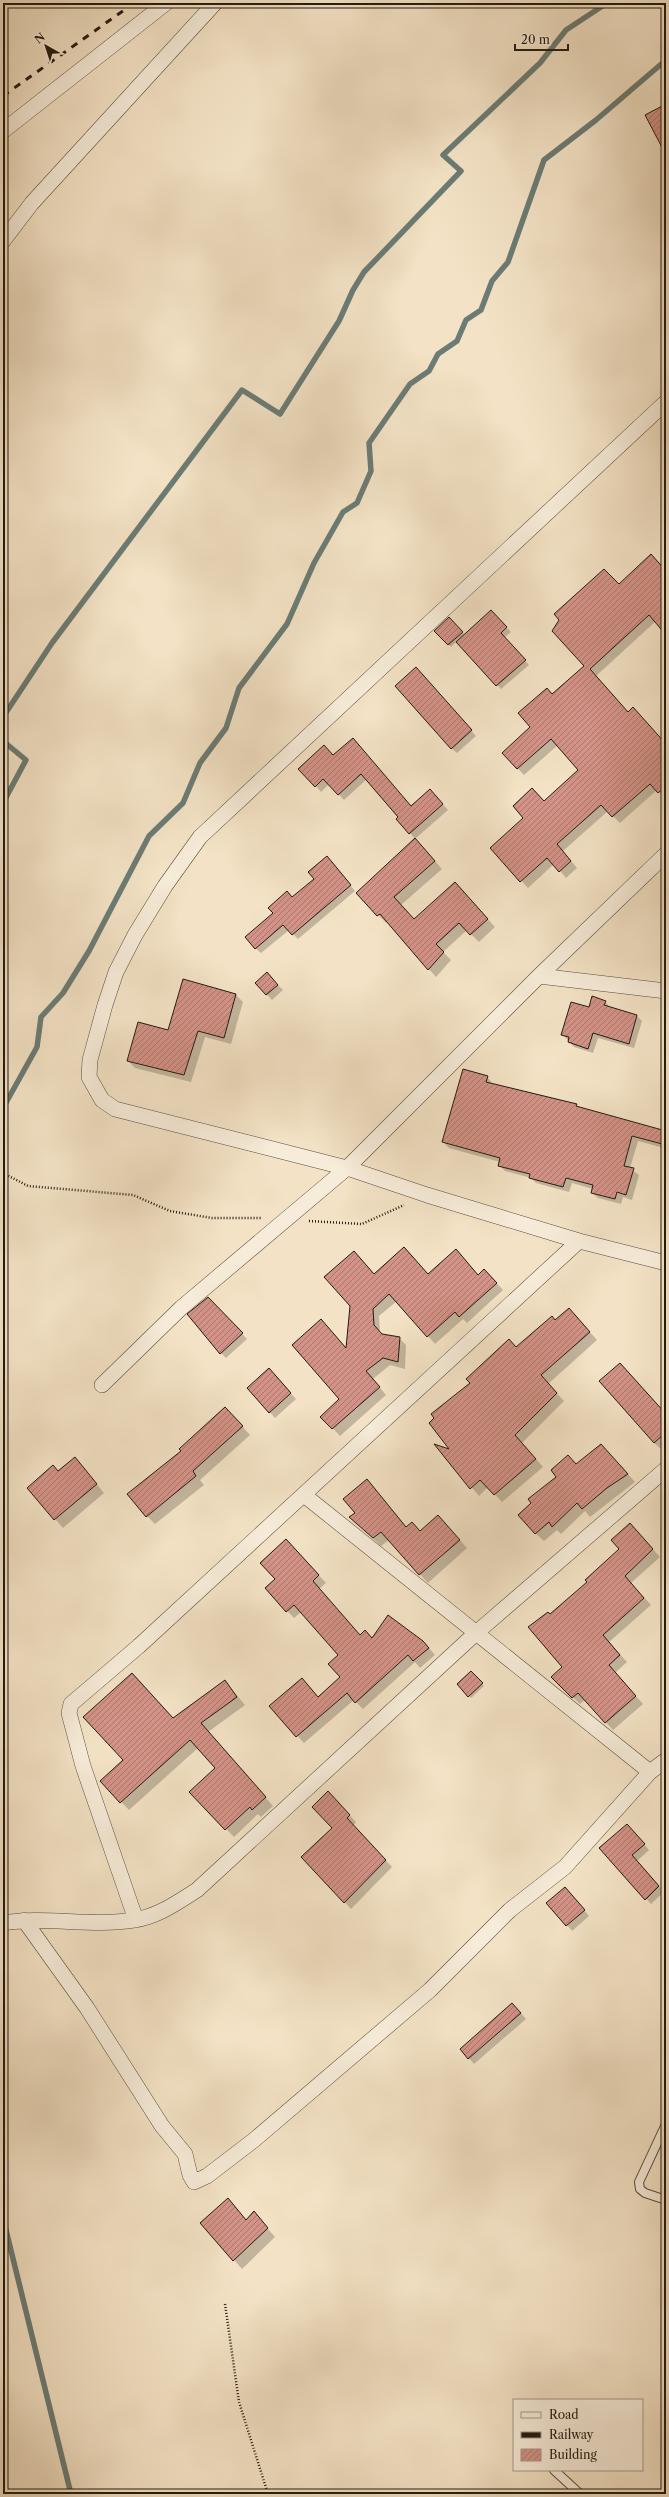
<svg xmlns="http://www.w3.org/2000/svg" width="669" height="2497" font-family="'Libre Caslon Text',serif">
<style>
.shadow{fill:#0003}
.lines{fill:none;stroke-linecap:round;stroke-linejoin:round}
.stream{stroke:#6b7c75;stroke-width:5.5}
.building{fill:url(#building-hatch);stroke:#221a11}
.service-casing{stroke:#564c3e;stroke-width:10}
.minor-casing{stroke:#564c3e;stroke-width:16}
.path{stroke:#221a11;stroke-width:2.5;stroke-dasharray:1 2;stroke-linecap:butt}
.service{stroke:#f7ecd9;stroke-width:8}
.minor{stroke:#f7ecd9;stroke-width:15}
.rail{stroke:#221a11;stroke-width:3;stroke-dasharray:7 7;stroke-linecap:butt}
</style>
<defs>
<pattern id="building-hatch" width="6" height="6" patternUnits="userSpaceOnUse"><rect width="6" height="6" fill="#d39287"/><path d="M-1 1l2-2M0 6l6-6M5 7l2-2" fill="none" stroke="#ab766d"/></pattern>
</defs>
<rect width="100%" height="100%" fill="#f3e2c5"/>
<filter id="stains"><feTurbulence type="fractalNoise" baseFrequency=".005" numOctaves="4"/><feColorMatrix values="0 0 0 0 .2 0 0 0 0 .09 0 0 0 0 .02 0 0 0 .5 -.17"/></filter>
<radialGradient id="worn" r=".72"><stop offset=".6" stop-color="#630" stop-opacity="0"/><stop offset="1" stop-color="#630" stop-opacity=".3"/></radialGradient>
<!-- shadow -->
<path class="shadow" d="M666,572V633L656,621L596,676L628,713L666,745V798L657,790L620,823L608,811L563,851L577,868L566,878L554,864L528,888L492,848L580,770L558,745L524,775L503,753L532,727L553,695L585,666L619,585Z
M495,615L511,632L504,638L529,665L501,689L457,641L451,647L436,631L449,618L465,635Z
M421,674L476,736L457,753L451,748Z
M333,756L411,807L435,796L448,810L415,839L367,779L344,800L329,784L321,792L316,786Z
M423,847L442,869L401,905L414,920L455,883L495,927L479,942L467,930L443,952L451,960L436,977L387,922L386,923L357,893Z
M333,863L355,891L298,939L289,930L261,953L255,948L292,898Z
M666,934V940L663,937Z
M272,979L283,990L272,1000L256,983Z
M184,980L236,995L243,1002L231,1044L205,1037L191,1082L135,1068L128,1061L169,1031Z
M605,1001L610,1008L637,1016L642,1021L634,1048L598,1038L593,1053L574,1047L562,1034Z
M487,1077L493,1084L576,1105L580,1108L663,1131L666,1118V1155L660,1147L638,1141L630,1168L639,1175L632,1200L623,1197L621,1204L598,1198L592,1193L593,1189L572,1183L569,1192L536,1183L531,1178L505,1171L499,1165L500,1162L449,1148L443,1142Z
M404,1248L428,1275L491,1277L503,1290L467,1323L463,1319L435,1344L397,1301L379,1316L380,1333L399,1338L406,1345L405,1369L390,1365L373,1379L386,1395L340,1436L322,1417L340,1400L347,1349L375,1275Z
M208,1298L247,1339L226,1358L221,1353Z
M569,1309L597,1340L548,1384L564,1401L522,1443L543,1467L502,1502L488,1487L479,1496L437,1446L452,1451L516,1348Z
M274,1375L296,1399L275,1418L248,1388Z
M666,1414V1446L662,1450L654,1443Z
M233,1416L250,1435L200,1480L204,1485L155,1524L147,1516Z
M609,1453L635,1482L590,1517L585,1511L561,1534L557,1530L544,1541L535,1533L568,1456L577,1465Z
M83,1467L104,1493L63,1528L28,1488L59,1472Z
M367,1480L407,1528L421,1532L438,1516L467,1548L428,1583L389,1540L381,1546L350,1517L356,1513Z
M637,1532L660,1557L631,1583L651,1605L609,1642L627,1662L615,1673L643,1704L613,1730L585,1700L580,1704L553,1677L564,1667L550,1615L589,1582Z
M293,1547L326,1583L319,1589L360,1636L372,1639L423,1641L435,1655L420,1668L415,1662L363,1709L354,1700L304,1743L271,1706L309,1686L319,1698L341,1677L339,1655L301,1612L294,1618L266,1588L276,1579Z
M471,1672L484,1686L471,1698L458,1684Z
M225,1681L245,1705L208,1732L273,1806L261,1817L258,1814L234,1837L191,1792L216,1768L198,1748L129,1810L101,1781L173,1719Z
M328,1793L356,1822L353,1826L392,1867L351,1909L303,1857L333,1828Z
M632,1830L649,1850L637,1861L664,1892L651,1904L600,1848Z
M570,1893L589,1916L572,1931L567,1925Z
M518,2010L526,2019L474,2064L461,2049Z
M254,2213L275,2237L242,2269L202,2223L247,2221Z"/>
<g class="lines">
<!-- stream -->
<path class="stream" d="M3,717L52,643L242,390L280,414L339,321L353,290L364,272L461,171L443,155L540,63L566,30L607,3
M3,741L26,760L3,803
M3,1108L37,1047L41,1017L63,993L89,951L149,836L183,803L200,763L226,728L239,688L287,624L314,563L343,512L357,503L371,471L369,443L410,384L429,371L438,354L457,341L466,320L481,310L492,281L508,262L544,160L596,120L666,60
M3,2218L71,2494"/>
</g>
<!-- building -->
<path class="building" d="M666,104V155L645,115Z
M651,554L666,571V635L649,615L590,669L628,712L633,707L666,744V786L658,793L650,784L612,817L601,805L557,844L571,861L559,872L547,858L520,882L490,848L523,818L513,806L532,788L544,801L578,770L551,739L517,769L502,753L530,727L518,713L547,688L552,694L584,666L552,631L559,620L554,614L604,569L619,584Z
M491,610L507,627L501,633L526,660L496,686L456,642Z
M449,617L463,632L448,645L434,631Z
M416,667L472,730L451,749L395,686Z
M353,738L411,806L430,789L443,804L409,834L396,819L398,817L361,774L338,795L323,779L315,787L298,769L324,745L333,755Z
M415,838L435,861L394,897L414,919L455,882L488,919L470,935L459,923L436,944L444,952L428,970L380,914L377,916L356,893Z
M327,856L351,885L292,935L283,925L255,949L245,937L273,913L268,908L287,891L292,897L314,879L308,872Z
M267,972L278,985L266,995L255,983Z
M183,979L236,994L224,1038L198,1031L184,1075L127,1061L138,1022L168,1030Z
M592,996L606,1001L604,1005L637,1015L629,1044L593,1033L588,1049L568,1042L569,1037L561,1035L571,1002L589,1007Z
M463,1069L488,1076L486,1082L577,1104L576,1106L666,1131V1145L632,1136L624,1166L634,1168L626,1195L617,1192L615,1199L591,1193L593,1185L566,1178L563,1187L529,1178L530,1174L498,1166L500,1158L442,1142Z
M404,1247L428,1274L456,1249L478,1275L484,1269L497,1283L459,1317L455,1312L427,1337L389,1294L373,1309L374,1325L382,1334L400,1337L398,1362L383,1358L366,1371L380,1387L332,1429L320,1417L339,1399L292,1345L321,1319L346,1348L350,1306L324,1277L354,1251L374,1274Z
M208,1297L243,1333L220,1354L187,1314Z
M569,1308L590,1332L541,1375L557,1393L515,1435L536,1459L494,1495L480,1480L470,1489L434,1444L449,1449L429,1423L434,1418L431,1414L470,1383L466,1379L509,1339L516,1347L552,1316L555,1320Z
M620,1363L666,1414V1432L654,1443L599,1381Z
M269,1368L291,1393L269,1413L247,1388Z
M225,1407L243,1426L193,1471L196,1476L146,1517L127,1494L181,1451L179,1449Z
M601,1444L628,1474L607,1488L582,1509L577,1503L552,1527L549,1522L535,1534L518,1515L531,1503L528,1499L556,1477L551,1470L568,1455L576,1464Z
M75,1457L97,1484L54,1520L27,1488L53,1465L58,1471Z
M367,1479L406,1527L412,1522L420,1531L438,1515L460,1540L419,1575L381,1532L373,1538L349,1517L355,1513L343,1499Z
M630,1523L653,1549L625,1576L644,1598L603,1635L620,1655L609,1665L636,1696L605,1723L578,1693L572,1698L551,1677L562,1667L528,1627L548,1612L550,1614L587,1582L585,1580L619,1549L611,1540Z
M286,1539L319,1575L313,1581L360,1635L365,1630L372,1638L388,1615L423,1641L429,1648L413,1661L408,1655L355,1703L347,1693L296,1737L269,1706L302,1678L318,1697L340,1677L328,1664L338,1655L294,1605L286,1612L265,1588L275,1579L260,1563Z
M471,1671L483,1683L468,1697L457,1684Z
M132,1673L173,1718L225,1680L237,1697L201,1723L266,1797L252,1810L250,1807L225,1830L189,1792L215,1768L190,1740L120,1803L100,1781L123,1760L83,1717Z
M328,1791L350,1815L347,1818L386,1860L344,1903L301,1857L332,1828L312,1807Z
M627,1824L645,1844L632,1855L659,1886L645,1900L599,1848Z
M565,1887L585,1910L566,1926L546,1903Z
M512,2003L521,2013L468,2059L460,2049Z
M228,2198L246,2220L254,2211L268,2228L233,2261L200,2223Z"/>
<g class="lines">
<!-- service casing -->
<g class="service-casing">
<path id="service" d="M666,2124L639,2182L640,2189L645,2193L666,2200
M554,2470L580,2494"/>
</g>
<!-- minor casing -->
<g class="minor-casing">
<path id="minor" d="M3,131L166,3
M3,241L32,203L215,3
M666,402L200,837L165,886L135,935L116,972L105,1005L90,1060L89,1077L102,1100L115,1109L347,1168L427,1195L579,1241L666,1263
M539,976L666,991
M102,1385L181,1308L347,1168L539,976L666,854
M304,1495L650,1772
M24,1920L87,2008L162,2126L185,2154L190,2175L194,2182L207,2176L254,2140L430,1990L510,1910L565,1867L650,1772L666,1760
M136,1920L83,1766L69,1713L71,1704L139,1646L579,1241
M3,1923C46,1916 91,1927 134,1920C157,1917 178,1902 197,1890L476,1633L666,1469"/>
</g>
<!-- path -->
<path class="path" d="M3,1173L28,1186L133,1195L170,1211L212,1218H262
M309,1221L362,1224L404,1205
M225,2304L239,2402L268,2494"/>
<!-- service -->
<use href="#service" class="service"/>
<!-- minor -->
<use href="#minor" class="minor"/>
<!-- rail -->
<path class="rail" d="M3,96L134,3"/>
</g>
<!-- margin -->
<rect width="669" height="2497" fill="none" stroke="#f3e2c5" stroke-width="16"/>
<rect x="4" y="4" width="661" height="2489" fill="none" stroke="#221a11" stroke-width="2"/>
<rect x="8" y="8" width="653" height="2481" fill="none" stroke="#221a11"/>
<!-- legend -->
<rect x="513" y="2399" width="130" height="72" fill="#f7ecd9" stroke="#a29889"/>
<rect x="521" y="2412" width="20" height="6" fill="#f7ecd9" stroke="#a29889"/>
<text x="549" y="2419" font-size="12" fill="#221a11">Road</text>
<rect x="521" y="2432" width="20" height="6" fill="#221a11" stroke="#a29889"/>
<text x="549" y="2439" font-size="12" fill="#221a11">Railway</text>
<rect x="521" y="2449" width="20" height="12" fill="url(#building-hatch)" stroke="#a29889"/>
<text x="549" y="2459" font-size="12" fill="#221a11">Building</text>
<!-- north arrow -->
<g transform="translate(46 46) rotate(321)" stroke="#f7ecd9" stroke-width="3" paint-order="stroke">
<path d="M0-3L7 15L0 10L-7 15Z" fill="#221a11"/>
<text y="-6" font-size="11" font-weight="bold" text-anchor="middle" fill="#221a11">N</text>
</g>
<!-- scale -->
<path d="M515 44v6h53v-6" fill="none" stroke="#221a11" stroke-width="2"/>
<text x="521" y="44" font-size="12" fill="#221a11" stroke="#f7ecd9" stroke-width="3" paint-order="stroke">20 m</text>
<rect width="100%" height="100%" filter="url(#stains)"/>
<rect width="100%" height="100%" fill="url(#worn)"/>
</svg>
